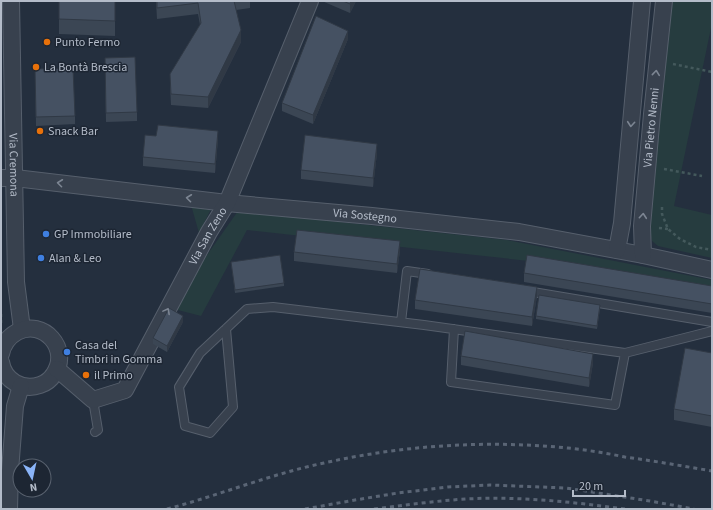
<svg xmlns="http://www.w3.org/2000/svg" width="713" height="510" font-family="'Source Sans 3',sans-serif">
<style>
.green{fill:#263c3f}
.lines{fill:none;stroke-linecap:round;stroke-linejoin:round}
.service-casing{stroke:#565f6c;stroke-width:10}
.minor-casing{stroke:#565f6c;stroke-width:18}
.path{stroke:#44595c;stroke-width:2.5;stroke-dasharray:3 3;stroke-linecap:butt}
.service{stroke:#38414e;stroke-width:8}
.minor{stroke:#38414e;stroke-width:16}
.rail{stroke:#5a6575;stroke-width:3;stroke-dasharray:4 4;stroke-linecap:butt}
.wall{fill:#3b4654}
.shaded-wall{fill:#303945}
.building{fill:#455162;stroke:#303945}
.oneway{stroke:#7c8592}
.food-dot{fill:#e8710a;stroke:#1d2633;stroke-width:1.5}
.shop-dot{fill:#3f7fe0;stroke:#1d2633;stroke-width:1.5}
.labels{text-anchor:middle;stroke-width:3;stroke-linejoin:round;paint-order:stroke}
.poi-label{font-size:12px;fill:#b4bcc9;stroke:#1d2633;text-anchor:start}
.street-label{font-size:12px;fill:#b4bcc9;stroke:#1d2633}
</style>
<rect width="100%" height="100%" fill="#242f3e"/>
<!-- green -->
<path class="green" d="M670,1H712V23L674,206L712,215V258L658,246L652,241L649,232Z
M191,205L212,207L199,233Z
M238,211L507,240L712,280V292L575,266L247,230L201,316L174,309L200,265Z"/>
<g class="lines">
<!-- service casing -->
<g class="service-casing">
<path id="service" d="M527,291L712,322
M401,322L407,271L428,274
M226,329L233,407L210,433L185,426L179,387L200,353L247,309L273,307L424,325L625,353L712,331
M454,329L451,382L615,405L625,353
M93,400L98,430L95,432"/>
</g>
<!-- minor casing -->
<g class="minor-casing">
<g id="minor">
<path id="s1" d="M11,1L16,282L22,329"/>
<path id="s2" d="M1,178H15L227,203L372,216L519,232L643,255L712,270"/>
<path d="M617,250L622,223L642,1"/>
<path id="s3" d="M643,255L642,226L652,114L664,1"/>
<path d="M1,354C3,344 8,337 17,332C43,318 71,349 54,374C51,379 46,383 40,385C23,391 4,381 1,362"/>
<path id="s4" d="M57,369L93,400L125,390L209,232L227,203L310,1"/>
<path d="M9,509L10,471L15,406L21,386"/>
</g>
</g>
<!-- path -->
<path class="path" d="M673,64L712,72
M664,169L702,176
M662,207V214L668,229L680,239L696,247L712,250
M659,228L668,229
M1,314V323"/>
<!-- service -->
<use href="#service" class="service"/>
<!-- minor -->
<use href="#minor" class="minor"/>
<!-- rail -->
<path class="rail" d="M167,509C220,495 271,474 324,463C404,445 487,440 568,448C587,450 606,453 625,457C654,461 683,466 712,471
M305,509L355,500L398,493L448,487L490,485L566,488L650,501L694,509
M374,509C405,505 435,501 466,499C519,496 572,502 625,509"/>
</g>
<!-- wall -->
<path class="wall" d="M59,1H115V36L59,34Z
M156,1H250V8L236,10L241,42L208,108L171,105L170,85V74L200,25L198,14L157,19Z
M322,1H356L350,13Z
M348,39L313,124L282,111V103Z
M105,67L137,112V121L106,122Z
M35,69L75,116V124L36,126Z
M218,139L215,173L143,166V157Z
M377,153L373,187L301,179V170Z
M400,250L397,273L294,261V252Z
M231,262L284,283V286L235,293Z
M524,273L712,286V313L524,282Z
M537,296L532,326L415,309V300Z
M600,308L597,329L536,319V316Z
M183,322L167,352L153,344V338Z
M712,353V427L674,420V409Z
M461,356L593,363L589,387L461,365Z"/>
<!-- shaded-wall -->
<path class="shaded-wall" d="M351,1H356L350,13V4Z
M241,30V42L208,108V97Z
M348,31V39L313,124V115Z
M218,131V139L215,173V164Z
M377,144V153L373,187V178Z
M400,241V250L397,273V264Z
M537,287V296L532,326V317Z
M183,316V322L167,352V346Z
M593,354V363L589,387V378Z"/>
<!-- building -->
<path class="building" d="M59,1H115V21L59,19Z
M157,1H234L241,30L208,97L171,94L170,74L201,23L198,3L157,8Z
M343,1H351L350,4Z
M316,16L348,31L313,115L282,103Z
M135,57L137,112L106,113L105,58Z
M73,68L75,116L36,117L35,69Z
M158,125L218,131L215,164L143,157L145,135L156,136Z
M305,135L377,144L373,178L301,170Z
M297,230L400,241L397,264L294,252Z
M280,255L284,283L235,290L231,262Z
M527,255L712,286V304L524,273Z
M420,269L537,287L532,317L415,300Z
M539,295L600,305L597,326L536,316Z
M169,308L183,316L167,346L153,338Z
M465,331L593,354L589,378L461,356Z
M685,348L712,353V416L674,409Z"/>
<!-- one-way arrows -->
<defs><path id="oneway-chevron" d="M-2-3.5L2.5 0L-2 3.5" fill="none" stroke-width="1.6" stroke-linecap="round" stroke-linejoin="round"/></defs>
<g class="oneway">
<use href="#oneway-chevron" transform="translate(656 73) rotate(-84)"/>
<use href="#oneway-chevron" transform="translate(631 124) rotate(95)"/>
<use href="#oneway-chevron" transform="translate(60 183) rotate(-173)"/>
<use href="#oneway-chevron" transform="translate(189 198) rotate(-173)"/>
<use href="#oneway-chevron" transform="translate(643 216) rotate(-85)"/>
<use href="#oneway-chevron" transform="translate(167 311) rotate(-62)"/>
</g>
<!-- markers -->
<g class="food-dot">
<circle cx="47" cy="42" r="4"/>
<circle cx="36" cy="67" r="4"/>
<circle cx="40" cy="131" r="4"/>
<circle cx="86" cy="375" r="4"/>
</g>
<g class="shop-dot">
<circle cx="46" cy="234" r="4"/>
<circle cx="41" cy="258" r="4"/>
<circle cx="67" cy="352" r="4"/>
</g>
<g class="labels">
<!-- poi labels -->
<g class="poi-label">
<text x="55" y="46">Punto Fermo</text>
<text x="44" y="71">La Bontà Brescia</text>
<text x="48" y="135">Snack Bar</text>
<text x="54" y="238">GP Immobiliare</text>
<text x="49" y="262">Alan &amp; Leo</text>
<text x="75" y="349">Casa del<tspan x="75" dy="14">Timbri in Gomma</tspan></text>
<text x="94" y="379">il Primo</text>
</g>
<!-- street labels -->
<g class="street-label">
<text dy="4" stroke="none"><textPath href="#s3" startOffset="128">Via Pietro Nenni</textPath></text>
<text dy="4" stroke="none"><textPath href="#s1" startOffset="164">Via Cremona</textPath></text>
<text dy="4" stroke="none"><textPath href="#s2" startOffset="366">Via Sostegno</textPath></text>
<text dy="4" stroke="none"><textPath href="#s4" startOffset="256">Via San Zeno</textPath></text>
</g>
</g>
<!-- border -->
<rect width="713" height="510" fill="none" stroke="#b4bcc9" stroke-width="4"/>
<!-- north arrow -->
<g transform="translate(32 478) rotate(171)"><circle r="19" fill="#1d2633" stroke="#59626f"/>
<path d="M0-3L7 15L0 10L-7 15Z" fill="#8ab4f8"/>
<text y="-6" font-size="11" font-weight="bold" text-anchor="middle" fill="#b4bcc9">N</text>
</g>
<!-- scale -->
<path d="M573 490v6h52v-6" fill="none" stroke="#b4bcc9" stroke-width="2"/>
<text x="579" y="490" font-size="12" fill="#b4bcc9" stroke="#1d2633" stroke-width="3" paint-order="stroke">20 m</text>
</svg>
